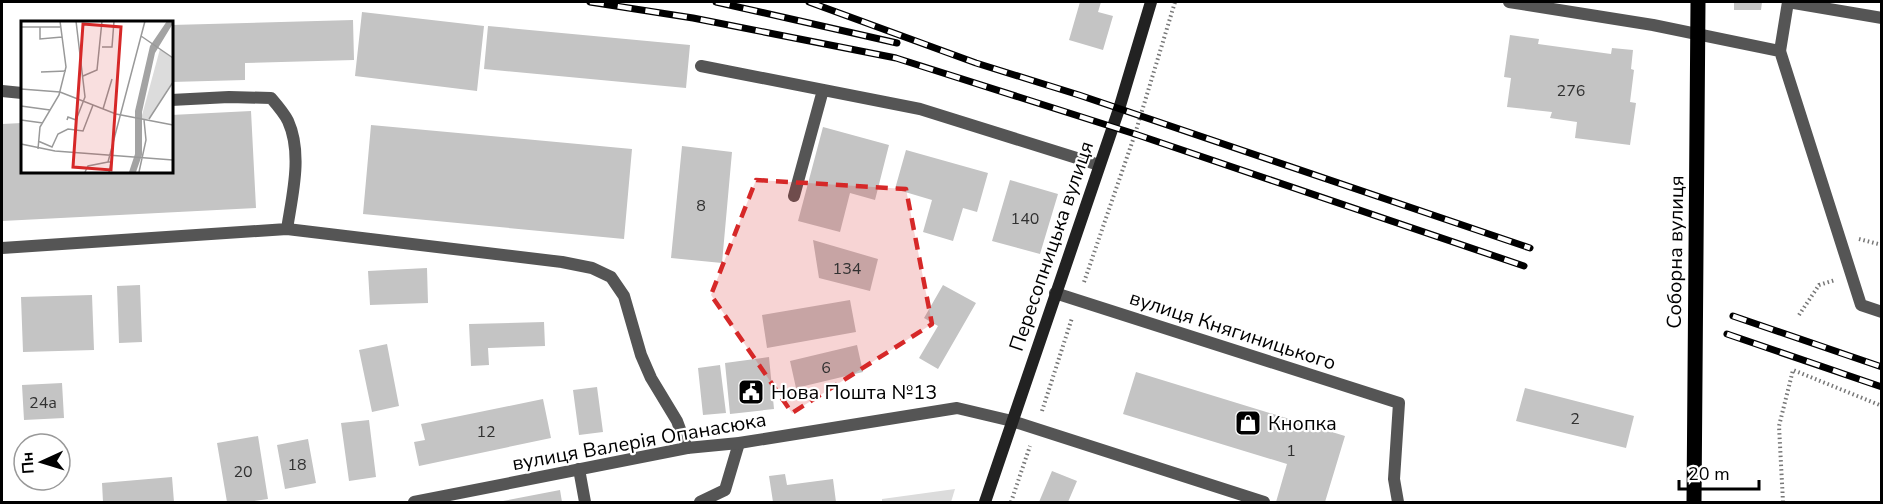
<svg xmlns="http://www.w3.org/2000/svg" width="1883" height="504" font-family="'Nunito Sans',sans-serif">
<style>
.green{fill:#dcdcdc}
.building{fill:#c4c4c4}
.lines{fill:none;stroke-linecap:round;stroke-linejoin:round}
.path{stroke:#777;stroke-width:4;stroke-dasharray:1.5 3;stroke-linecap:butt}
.lane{stroke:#555;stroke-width:12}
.street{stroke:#555;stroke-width:12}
.secondary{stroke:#222;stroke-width:12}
.primary{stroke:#000;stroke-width:15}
.rail-casing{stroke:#000;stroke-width:7}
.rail{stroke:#fff;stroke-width:4.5;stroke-dasharray:14;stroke-linecap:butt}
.marked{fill:#d62828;fill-opacity:0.2;stroke:#d62828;stroke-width:4.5;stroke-dasharray:12 8;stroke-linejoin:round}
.labels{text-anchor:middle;stroke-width:4.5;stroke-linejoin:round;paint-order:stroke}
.number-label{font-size:16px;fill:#313131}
.street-label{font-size:20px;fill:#000;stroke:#fff}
.poi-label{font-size:20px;fill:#000;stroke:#fff;text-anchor:start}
.inset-road{fill:none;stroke:#999;stroke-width:1.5}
.view{fill:#d62828;fill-opacity:0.15;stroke:#d62828;stroke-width:3}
.inset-edge{fill:none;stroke:#000;stroke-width:3}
</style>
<rect width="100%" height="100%" fill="#fff"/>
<!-- green -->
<path class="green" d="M955,489L951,502H882V499Z"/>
<!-- building -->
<path class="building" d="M1080,2H1101L1098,12L1113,16L1103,50L1069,40Z
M1734,2H1762L1761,10H1734Z
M362,12L484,26L477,91L355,76Z
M353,20L354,60L245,63V80L171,82V25Z
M488,26L690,45L686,88L484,69Z
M1510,35L1539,39L1538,44L1611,54L1612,48L1633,50L1631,69L1634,70L1630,102L1636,103L1630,145L1575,138L1577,122L1550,118L1552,112L1507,107L1511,78L1504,77Z
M251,111L256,208L2,221V124L22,123V171H171V115Z
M371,125L632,149L624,239L363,214Z
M823,127L889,145L875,200L850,193L840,232L798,221Z
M682,146L732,152L722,263L671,258Z
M906,150L988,173L977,212L963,208L953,241L923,232L932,200L895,189Z
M1010,180L1058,194L1040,254L992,241Z
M813,240L878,259L870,291L819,278Z
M427,268L428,303L370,305L368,271Z
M140,285L142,342L119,343L117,286Z
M943,285L976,303L938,369L919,358L938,326L924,318Z
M92,295L94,350L23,352L21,297Z
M850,300L856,332L767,348L762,315Z
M544,322L545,346L488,348L489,365L471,366L469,324Z
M387,344L399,406L372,412L359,350Z
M857,345L863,372L796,388L790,361Z
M769,357L774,409L730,414L725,363Z
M720,365L726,413L703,415L698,368Z
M1136,372L1345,436L1325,502H1276L1287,464L1123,414Z
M62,383L64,418L24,420L22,385Z
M597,387L603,432L579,435L573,390Z
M1525,388L1634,416L1626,448L1516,421Z
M543,399L551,438L419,466L414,442L425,440L421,424Z
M369,420L376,477L349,481L341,423Z
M258,436L268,499L247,502H227L217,443Z
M308,439L316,483L285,489L277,445Z
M1052,471L1077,481L1068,502H1039Z
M785,474L787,485L833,479L836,502H773L769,476Z
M172,477L174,502H103L102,483Z
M560,490L562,502H503V501Z"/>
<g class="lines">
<!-- path -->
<path class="path" d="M1859,239L1882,245
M1084,282L1135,134L1175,2
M1799,315L1819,285L1835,280
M1042,411L1072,318
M1011,502L1030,446
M1783,502L1779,426L1793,370L1882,406"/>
<!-- lane -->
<path class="lane" d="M1780,51L1788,2
M701,66L920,109L1099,165
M2,91L22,93
M171,100L229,97L271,98C277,105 284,113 288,121C303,154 292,196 287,229
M794,196L823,90
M2,248L287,229L562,262L592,268L611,277L624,296L641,355L651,378L677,421L687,448
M1012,421L1264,502
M579,469L585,502
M700,502L725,490L739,443"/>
<!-- street -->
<path class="street" d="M1509,2L1653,25L1780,51L1861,305L1882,312
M1788,2L1882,18
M1055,293L1399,403L1394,479L1398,502
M414,502L687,448L739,443L957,408L1012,421"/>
<!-- secondary -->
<path class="secondary" d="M985,502L1119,109L1151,2"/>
<!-- primary -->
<path class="primary" d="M1694,502L1698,2"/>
<!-- rail casing -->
<g class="rail-casing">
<path id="rail" d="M590,2L693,18L896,58L1135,134L1524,266
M716,2L897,43
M809,2L976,63L1079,95L1530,248
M1733,316L1882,367
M1727,334L1882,387"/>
</g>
<!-- rail -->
<use href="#rail" class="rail"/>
</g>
<!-- marked area -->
<path class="marked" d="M756,180L906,189L932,324L792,413L711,295Z"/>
<!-- icons -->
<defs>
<g id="civic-square" transform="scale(1.35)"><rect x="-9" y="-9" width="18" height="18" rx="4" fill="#000" stroke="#fff"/><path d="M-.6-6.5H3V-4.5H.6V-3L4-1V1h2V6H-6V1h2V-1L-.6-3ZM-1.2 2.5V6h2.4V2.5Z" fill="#fff"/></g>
<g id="shop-square" transform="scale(1.35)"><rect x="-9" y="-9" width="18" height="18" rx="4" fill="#000" stroke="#fff"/><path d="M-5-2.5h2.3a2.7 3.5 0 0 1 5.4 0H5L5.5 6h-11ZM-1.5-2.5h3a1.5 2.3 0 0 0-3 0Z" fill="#fff"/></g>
</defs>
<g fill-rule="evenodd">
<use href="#civic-square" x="751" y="392"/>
<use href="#shop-square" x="1248" y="423"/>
</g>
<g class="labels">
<!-- number labels -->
<g class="number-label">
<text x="1571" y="96">276</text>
<text x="701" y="211">8</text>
<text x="1025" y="224">140</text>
<text x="847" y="274">134</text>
<text x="826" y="373">6</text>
<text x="43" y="408">24а</text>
<text x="1575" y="424">2</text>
<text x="486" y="437">12</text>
<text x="1291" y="456">1</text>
<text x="297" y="470">18</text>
<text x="243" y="477">20</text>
</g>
<!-- street labels -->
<g class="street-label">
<text transform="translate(1051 246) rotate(-71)" y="7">Пересопницька вулиця</text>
<text transform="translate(1675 252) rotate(-89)" y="7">Соборна вулиця</text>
<text transform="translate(1233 330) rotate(18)" y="7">вулиця Княгиницького</text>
<text transform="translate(639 441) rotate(-10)" y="7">вулиця Валерія Опанасюка</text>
</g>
<!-- poi labels -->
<g class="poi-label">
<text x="771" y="399">Нова Пошта №13</text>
<text x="1268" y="430">Кнопка</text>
</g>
</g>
<!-- overview -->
<g transform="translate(21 21)">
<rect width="152" height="152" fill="#fff"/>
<path d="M139,28L151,37V61L128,98H120Z" fill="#dcdcdc"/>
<path d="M146,0H151V4L134,32L121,91V134L115,151H108L114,133V90L129,25Z" fill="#a3a3a3"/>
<path class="inset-road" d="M0,6H39M19,6V18L41,16M120,15L152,37M81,26H91L93,0M20,51L45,50M62,55L76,49L81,0M0,68L39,71L95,93L152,104M0,85L29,89M82,88L91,58M128,98L152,61M0,99L22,102M46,99L47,96L55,99L64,76L55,0M17,120L31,126L37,113L47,108L62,110L72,84M0,123L34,130L152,139M17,128L19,106L38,74L45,46L39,0M87,141L124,0M64,151L67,145L87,141H90L88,151M118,151L125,119L123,99"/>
<path class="view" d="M62,3L100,6L90,149L52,146Z"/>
<rect width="152" height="152" class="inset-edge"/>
</g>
<!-- border -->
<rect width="1883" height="504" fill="none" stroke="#000000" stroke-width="6"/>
<!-- north arrow -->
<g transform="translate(42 462) rotate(266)"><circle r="28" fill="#ffffff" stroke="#999999" stroke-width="1.5"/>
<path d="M0-4.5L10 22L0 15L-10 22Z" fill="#000000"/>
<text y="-9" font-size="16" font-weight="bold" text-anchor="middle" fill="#000000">Пн</text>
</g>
<!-- scale -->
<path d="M1679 480v9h80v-9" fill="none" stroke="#000000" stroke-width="3"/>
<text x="1688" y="480" font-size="18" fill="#000000" stroke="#ffffff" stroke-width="4.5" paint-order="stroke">20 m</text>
</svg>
